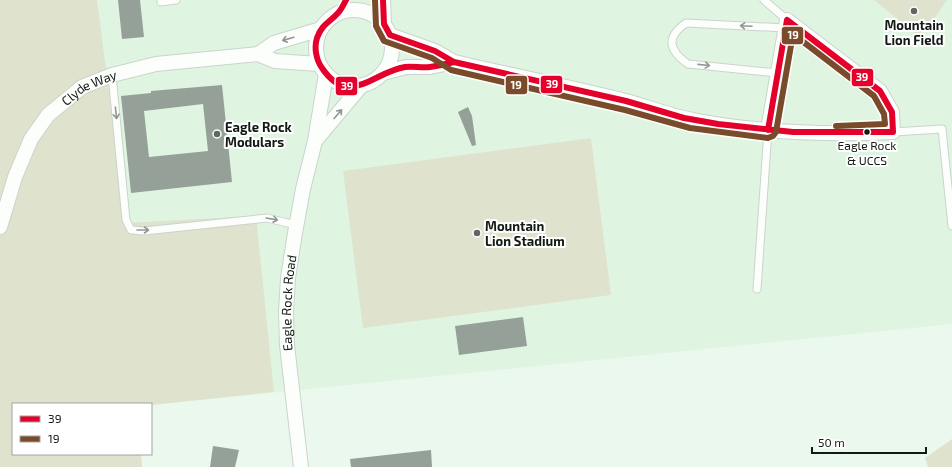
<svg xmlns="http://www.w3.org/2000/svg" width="952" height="467" font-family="'Exo 2',sans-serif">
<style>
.built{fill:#dff5e2}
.green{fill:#dfe3ce}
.building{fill:#95a099;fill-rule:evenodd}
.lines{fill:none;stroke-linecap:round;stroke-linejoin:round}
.lane-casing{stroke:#cad4cb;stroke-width:9}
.street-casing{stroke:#cad4cb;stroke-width:16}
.lane{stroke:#fcfefc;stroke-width:7}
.street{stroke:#fcfefc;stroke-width:14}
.bus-1-casing{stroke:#fff;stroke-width:9}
.bus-2-casing{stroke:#fff;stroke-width:9}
.bus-1{stroke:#e4002b;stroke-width:6}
.bus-2{stroke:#7a4b2a;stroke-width:6}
.oneway{stroke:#939794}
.poi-dot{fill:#5f6860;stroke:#fff;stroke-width:1.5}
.bus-dot{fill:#131a14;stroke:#fff;stroke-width:1.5}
.labels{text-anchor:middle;stroke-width:4;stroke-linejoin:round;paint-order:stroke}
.bus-label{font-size:12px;fill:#131a14;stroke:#fff}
.poi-label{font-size:13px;font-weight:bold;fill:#131a14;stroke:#fff;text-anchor:start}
.street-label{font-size:13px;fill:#131a14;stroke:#fff}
.line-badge{stroke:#fff;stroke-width:1.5}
.badge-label{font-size:11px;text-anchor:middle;font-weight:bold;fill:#fff}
</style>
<rect width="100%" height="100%" fill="#ebf8ed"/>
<!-- built -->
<path class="built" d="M0,0H952V324L151,405L13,404V454H141L142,467H0Z"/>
<!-- green -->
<path class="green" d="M0,0H97L126,223L256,216L274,392L151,405L13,404V454H141L142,467H0Z
M874,0H947L933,21L919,37Z
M591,138L611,295L363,328L343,171Z
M952,439V467H928L925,458Z"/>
<!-- building -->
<path class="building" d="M118,0H140L144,37L122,39Z
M222,85L232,182L131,193L121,96L151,93V91ZM203,104L208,151L149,157L144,111Z
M468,107L472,116L476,145L472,146L458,112Z
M523,317L527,346L459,355L455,326Z
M213,446L239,450L235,467H210Z
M431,450L432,467H351L350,459Z"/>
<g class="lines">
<!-- lane casing -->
<g class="lane-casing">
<path id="lane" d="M161,0V2L176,0
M764,0L787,20
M777,73L688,64C668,50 666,37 686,23L785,28
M112,75L126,220L131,230L144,231L267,218L296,225
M893,132L942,129L952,226
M757,289L768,130"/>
</g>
<!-- street casing -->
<g class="street-casing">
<g id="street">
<path d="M383,0L384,24"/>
<circle cx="354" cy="48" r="38"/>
<path d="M390,35L435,51L454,62C511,75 569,87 626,101C648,107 670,116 693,120C759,133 826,135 893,132L892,112L880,91L787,20L768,130"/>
<path d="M258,54L275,61L319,64"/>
<path d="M383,73L406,67H430L454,62"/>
<path d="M315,141L361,86"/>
<path id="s1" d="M0,227L15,177L31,139L48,115L82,87L112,75L156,64L258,54L274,43L321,29"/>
<path id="s2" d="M301,467L287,345L286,312L288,278L295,233L303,189L315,141L326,74"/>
</g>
</g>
<!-- lane -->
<use href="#lane" class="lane"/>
<!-- street -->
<use href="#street" class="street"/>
<!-- bus-1 casing -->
<g class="bus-1-casing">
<path id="bus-1" d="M346,0C344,4 341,10 338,13C329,23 322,24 317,38C314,47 316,60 322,68C349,108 373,72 405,67C413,66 422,68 430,67C438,66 446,64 454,62
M383,0L384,24L390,35L435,51L454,62L626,101L684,118L718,124L793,132H893L892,112L880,91L787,20L768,130"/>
</g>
<!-- bus-2 casing -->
<g class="bus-2-casing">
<path id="bus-2" d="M375,0L376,26L384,41L432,58L451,70L625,110L690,128L768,138L773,136L776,132L793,34L874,96L884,114L885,124L836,126"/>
</g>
<!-- bus-1 -->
<use href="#bus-1" class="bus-1"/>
<!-- bus-2 -->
<use href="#bus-2" class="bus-2"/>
</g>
<!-- one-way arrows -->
<defs><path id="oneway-shaft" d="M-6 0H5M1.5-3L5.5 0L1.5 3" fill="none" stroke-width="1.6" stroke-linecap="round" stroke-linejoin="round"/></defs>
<g class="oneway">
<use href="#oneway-shaft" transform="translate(746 26) rotate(-177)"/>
<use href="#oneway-shaft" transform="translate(288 39) rotate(164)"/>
<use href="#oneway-shaft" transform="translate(704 65) rotate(6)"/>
<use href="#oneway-shaft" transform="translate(116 113) rotate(84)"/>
<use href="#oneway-shaft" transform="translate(338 114) rotate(-50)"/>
<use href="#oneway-shaft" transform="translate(272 219) rotate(10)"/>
<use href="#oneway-shaft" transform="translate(143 230)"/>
</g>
<!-- markers -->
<g class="poi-dot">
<circle cx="914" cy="11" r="4"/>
<circle cx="217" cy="134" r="4"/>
<circle cx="477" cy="233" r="4"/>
</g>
<circle class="bus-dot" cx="867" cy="132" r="3.5"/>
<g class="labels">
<!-- bus labels -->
<g class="bus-label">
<text x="867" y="150">Eagle Rock<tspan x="867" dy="15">&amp; UCCS</tspan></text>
</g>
<!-- poi labels -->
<g class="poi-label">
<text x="914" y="30" text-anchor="middle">Mountain<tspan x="914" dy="15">Lion Field</tspan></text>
<text x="225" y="132">Eagle Rock<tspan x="225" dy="15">Modulars</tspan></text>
<text x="485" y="231">Mountain<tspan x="485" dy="15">Lion Stadium</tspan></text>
</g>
<!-- street labels -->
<g class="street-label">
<text dy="5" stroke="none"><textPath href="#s1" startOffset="173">Clyde Way</textPath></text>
<text dy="5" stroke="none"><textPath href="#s2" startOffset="165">Eagle Rock Road</textPath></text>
</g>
</g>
<g class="line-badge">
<rect x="781" y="26" width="23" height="19" rx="4" fill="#7a4b2a"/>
<rect x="851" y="68" width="23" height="19" rx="4" fill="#e4002b"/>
<rect x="540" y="75" width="23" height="19" rx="4" fill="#e4002b"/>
<rect x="505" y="75" width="23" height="20" rx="4" fill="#7a4b2a"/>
<rect x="335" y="76" width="23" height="20" rx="4" fill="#e4002b"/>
</g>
<g class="badge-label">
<text x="793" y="39">19</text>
<text x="862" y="81">39</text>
<text x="552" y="88">39</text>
<text x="516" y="89">19</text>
<text x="347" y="90">39</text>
</g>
<!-- legend -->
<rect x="12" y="403" width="140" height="52" fill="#ffffff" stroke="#a1a3a1"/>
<rect x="20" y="416" width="20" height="6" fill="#e4002b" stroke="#a1a3a1"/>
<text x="48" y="423" font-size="12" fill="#131a14">39</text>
<rect x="20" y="436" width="20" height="6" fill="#7a4b2a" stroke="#a1a3a1"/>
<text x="48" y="443" font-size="12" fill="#131a14">19</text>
<!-- scale -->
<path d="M812 447v6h114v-6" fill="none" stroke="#131a14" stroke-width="2"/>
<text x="818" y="447" font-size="12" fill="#131a14" stroke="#ffffff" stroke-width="3" paint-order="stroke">50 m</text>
</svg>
